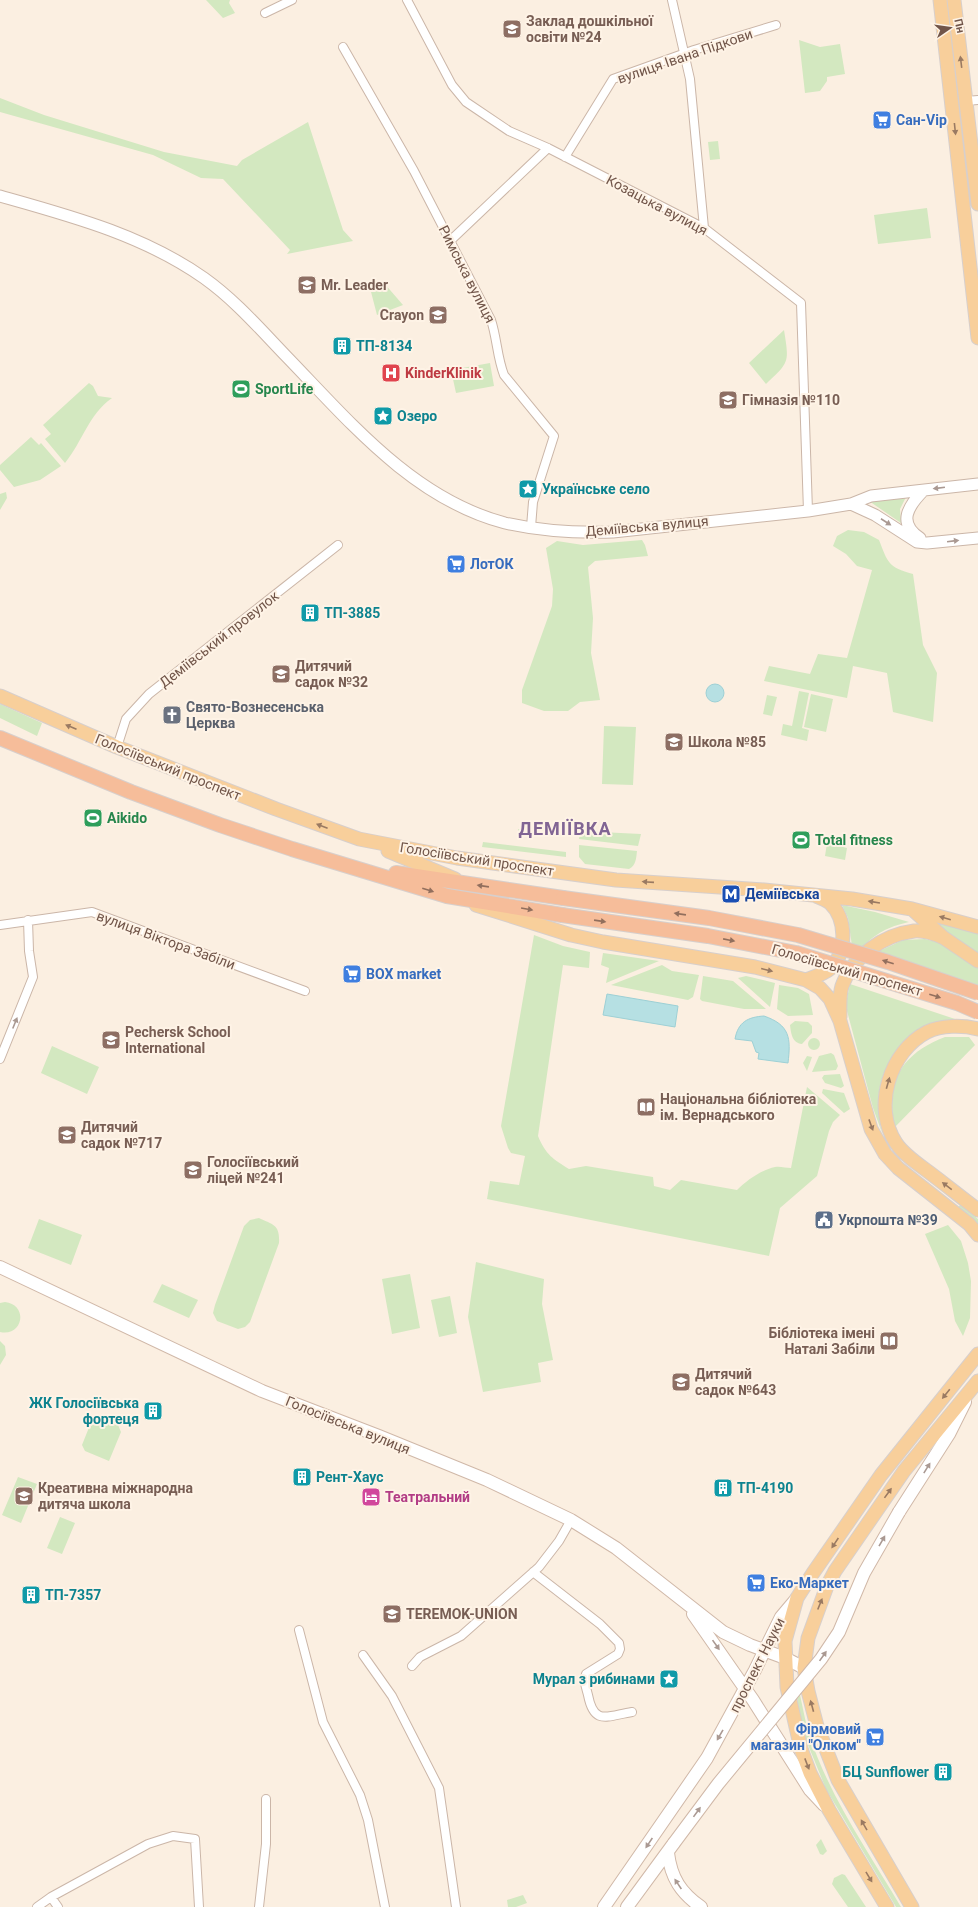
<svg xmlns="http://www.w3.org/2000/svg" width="978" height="1907" font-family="Roboto,sans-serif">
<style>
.green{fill:#d3e8c0}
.water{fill:#b6e0e3;stroke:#9dd0d5}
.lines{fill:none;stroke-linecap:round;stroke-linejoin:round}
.minor-casing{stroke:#cbb6a8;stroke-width:10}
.tertiary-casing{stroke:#cbb6a8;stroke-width:13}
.secondary-casing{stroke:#d0b8a8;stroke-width:14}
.primary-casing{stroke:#d7cfcc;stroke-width:15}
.trunk-casing{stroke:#d7cfcc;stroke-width:16}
.minor{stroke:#fff;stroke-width:8}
.tertiary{stroke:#fff;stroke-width:11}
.secondary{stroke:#fff;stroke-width:12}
.primary{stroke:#f8cf9b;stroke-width:13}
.trunk{stroke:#f6bd9a;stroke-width:14}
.secondary-bridge-casing{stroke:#d0b8a8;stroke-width:14;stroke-linecap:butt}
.trunk-bridge-casing{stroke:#d7cfcc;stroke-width:16;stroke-linecap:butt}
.secondary-bridge{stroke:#fff;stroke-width:12}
.trunk-bridge{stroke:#f6bd9a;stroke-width:14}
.oneway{fill:#9a7a62}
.oneway2{fill:#aa9992}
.oneway3{fill:#926f5d}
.labels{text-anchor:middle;stroke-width:4;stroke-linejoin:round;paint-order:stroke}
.education-label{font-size:14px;font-weight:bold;fill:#785e54;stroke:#fef3e6;text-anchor:start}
.street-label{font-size:14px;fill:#715549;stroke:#fef3e6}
.shop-label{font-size:14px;font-weight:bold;fill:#366cbe;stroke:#fef3e6;text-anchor:start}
.culture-label{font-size:14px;font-weight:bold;fill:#0d838f;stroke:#fef3e6;text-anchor:start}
.health-label{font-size:14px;font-weight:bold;fill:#be3a42;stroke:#fef3e6;text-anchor:start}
.leisure-label{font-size:14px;font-weight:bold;fill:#27864d;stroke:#fef3e6;text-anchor:start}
.worship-label{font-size:14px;font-weight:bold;fill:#5b616d;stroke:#fef3e6;text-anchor:start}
.transit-label{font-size:14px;font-weight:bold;fill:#164399;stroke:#fef3e6;text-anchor:start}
.service-label{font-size:14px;font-weight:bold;fill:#4e5e75;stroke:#fef3e6;text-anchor:start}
.hotel-label{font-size:14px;font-weight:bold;fill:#b23c85;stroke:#fef3e6;text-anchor:start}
.district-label{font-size:18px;font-weight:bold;letter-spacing:1px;fill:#816594;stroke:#fef3e6}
</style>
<rect width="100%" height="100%" fill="#fbefe1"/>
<!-- green -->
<path class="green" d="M206,0H230L229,3L235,13L223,18Z
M799,40L820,47L840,44L845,74L827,77V81L820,91L805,93Z
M0,98L44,115L164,152L237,166L242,160L308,122L343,230L353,241L287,254L290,250L223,179L201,178L153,155L0,112Z
M718,141L720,159L710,160L708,142Z
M927,208L931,238L878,244L874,215Z
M384,283L403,305L377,315L370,288Z
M784,330C789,362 790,362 766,384L749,363Z
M490,363L494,386L456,393L451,370Z
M89,383L93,386L98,396L112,398C88,415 83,441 65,463L45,439L51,434L43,425Z
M31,437L39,445L41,443L61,466L40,480L14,487L0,470V465Z
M6,492L7,498L0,510V494Z
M906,497L900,509L901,523L869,501Z
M848,530L864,532L879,540C888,563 888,567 913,574L923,645L937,673L933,722L893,712L887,673L853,666L847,698L764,681L769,666L810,674L818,654L847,658L872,570L857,566L846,554L833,546L837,536Z
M642,540L645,545L648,556L595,561L588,567L593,618L591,653L600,700L580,702L568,711H544L522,703V690L552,606L553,589L546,548L557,541L583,545Z
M799,691L809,693L802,728L809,730L807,741L781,735L783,724L792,726Z
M811,694L833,699L826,732L804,727Z
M767,695L777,697L772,716L763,714Z
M0,704L42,723L37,736L0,718Z
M604,726L636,727L633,785L602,784Z
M518,829L561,831V836L520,834Z
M580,831L641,834L638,846L579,839Z
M483,842L566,852V857L482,847Z
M827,843L847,848L845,860L825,856Z
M579,845L637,851C636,859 636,865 629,869L585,864L579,857Z
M842,905L875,912L909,922C887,927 877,933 861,948L852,946L848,918Z
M928,918L978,932V955Z
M534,935L563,946L590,952L589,968L563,965L538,1136C546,1155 553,1159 569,1169L586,1166L653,1177L654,1186L670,1190L681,1180L737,1190C747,1180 761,1170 775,1167C780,1166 786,1168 791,1168L807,1087L840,1115L833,1122L829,1131L817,1176L780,1208L769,1256L487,1199L490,1181L519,1185L525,1156L511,1153L508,1148L501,1126Z
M925,939L941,943L978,968V990L875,953L903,940Z
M603,953L659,961L606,983L609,968L601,965Z
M662,965L672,971L699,975L693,997L688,1000L611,985Z
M703,976L733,981L766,1009H744L702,1001L700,999Z
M746,976L775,983L770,1007L738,978Z
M850,984L958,1020C945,1026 914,1037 905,1045C878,1066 874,1102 882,1133L873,1108L847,1011L846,1003Z
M779,985L798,988L809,994L813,1015L788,1016L777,1009Z
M795,1021L808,1022L812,1026V1033L802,1044C792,1043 791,1033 790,1025Z
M945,1037H969L975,1045L895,1127C884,1081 903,1053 945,1037Z
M808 1044a6 6 0 1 1 12 0a6 6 0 1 1-12 0Z
M52,1046L99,1067L87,1094L41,1073Z
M831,1053L834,1055L838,1066L836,1070L812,1072L819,1056Z
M807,1056L812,1057L807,1071L803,1063Z
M840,1074L844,1086L841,1088L825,1083L822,1078L824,1075Z
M823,1089L844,1093L850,1109L844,1113L822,1093Z
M960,1205L978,1219V1226L958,1208Z
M259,1218C274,1225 280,1225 279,1243L250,1322L245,1327L238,1329L217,1321L213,1313L215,1305L244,1226L250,1220Z
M39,1219L82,1235L71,1265L28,1248Z
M948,1225L961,1241L968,1263L971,1281L970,1318L963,1336L955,1321L949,1289L925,1234Z
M476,1262L544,1279L542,1304L553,1360L538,1363L541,1382L483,1392L468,1317Z
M410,1274L420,1328L392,1334L382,1279Z
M162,1284L198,1300L189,1318L153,1302Z
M450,1296L457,1333L439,1337L431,1300Z
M5,1302C29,1305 23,1337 0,1332V1303Z
M0,1341L5,1346L6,1355L0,1365Z
M94,1415L118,1425L121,1432L109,1461L85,1451L82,1445Z
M18,1477L37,1484L21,1523L2,1515Z
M60,1517L75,1523L62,1554L47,1548Z
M800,1695C803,1708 805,1721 809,1734C829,1796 868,1851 901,1907H896L826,1789L804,1735L797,1698Z
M821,1839L827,1851L823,1855L820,1854L816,1845Z
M842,1874L845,1875L866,1907H848L832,1884L834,1878Z
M523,1895L527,1903L516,1907H508L507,1900Z"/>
<!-- water -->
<path class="water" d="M706 693a9 9 0 1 1 18 0a9 9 0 1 1-18 0Z
M607,994L678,1006L675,1027L603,1015Z
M764,1016C790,1025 791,1038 788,1063L758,1059L759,1053L756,1052L752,1041L735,1039C738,1022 748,1017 764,1016Z"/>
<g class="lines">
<!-- minor casing -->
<g class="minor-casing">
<path id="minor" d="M407,0L452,85L466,102L509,131L548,148L704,228L801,303L808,511
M672,0L690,79L704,228
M265,13L292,0
M343,47L414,171L491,320C497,338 497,357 504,375L554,436L533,502L531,527
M966,101L978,100
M565,157L613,79L694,50L776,25
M451,240L548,148
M117,747L126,719L149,694L338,545
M0,925L92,912L305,991
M0,1059L33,977L29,951L28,920
M533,1572L600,1624L619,1643L620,1649L618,1654L586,1674C583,1681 586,1687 588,1695C594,1726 607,1716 632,1712
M299,1630L323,1722L360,1795L368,1820L385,1907
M363,1655L392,1696L439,1788L456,1907
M412,1666L420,1657L461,1636L539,1567L559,1541L571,1520
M51,1897L58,1907
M37,1907L51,1897L148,1844L173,1836L195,1839L199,1907
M259,1907L266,1844V1799"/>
</g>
<!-- tertiary casing -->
<g class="tertiary-casing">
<path id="tertiary" d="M0,196C71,216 143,235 204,278C235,300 260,329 286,356C349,421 413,499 505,523C540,531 578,533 613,532L808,511L851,504L871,496L978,484
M851,504L875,515L917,542L927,543L978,538
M920,538C897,523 908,506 924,490"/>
</g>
<!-- secondary casing -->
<g class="secondary-casing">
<path id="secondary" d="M0,1267L262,1391L379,1436L487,1480L571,1520L616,1548L723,1632L750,1645L785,1658L804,1668
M899,1512L949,1434L965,1402
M693,1614L753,1700L810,1790L824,1805
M668,1853C671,1878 681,1893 701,1907
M604,1907L707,1758L755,1670L781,1617L797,1598
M627,1907L674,1843"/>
</g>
<!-- primary casing -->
<g class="primary-casing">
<path id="primary" d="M940,0L978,338
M954,0L978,204
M0,696L117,747L276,809L359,839L457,858L616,880L764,890L852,899L912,909L978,927
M388,851L455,879
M476,905L571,935L603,942L755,967L806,980L820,988L830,999L840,1021L871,1129L885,1154L898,1168L969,1224L978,1235
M913,910L944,938L978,961
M806,980C814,977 824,974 831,968C847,952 847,919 830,903C826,900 821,898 816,896
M840,1017C840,1007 839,996 842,986C853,956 883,935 914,931C925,930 935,934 944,938
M978,1029C963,1025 941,1025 927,1032C890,1051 872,1107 896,1143C904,1155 918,1164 930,1173C946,1185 962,1198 978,1210
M887,1907L829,1810L810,1773L801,1749L787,1687L785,1641L797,1598L813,1573L881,1475L978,1354
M912,1907L838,1780L817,1726L808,1691L804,1668L808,1638L827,1586L835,1571L904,1471L978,1381"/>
</g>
<!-- trunk casing -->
<g class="trunk-casing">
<path id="trunk" d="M0,738L131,792L220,825L292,849L447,896L562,915
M396,873L563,898"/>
</g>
<!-- minor -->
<use href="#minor" class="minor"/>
<!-- tertiary -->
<use href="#tertiary" class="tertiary"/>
<!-- secondary -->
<use href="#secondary" class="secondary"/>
<!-- primary -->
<use href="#primary" class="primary"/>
<!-- trunk -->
<use href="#trunk" class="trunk"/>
<!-- secondary-bridge casing -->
<g class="secondary-bridge-casing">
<path id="secondary-bridge" d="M674,1843L718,1784L821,1659L839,1632L864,1573L899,1512"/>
</g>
<!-- trunk-bridge casing -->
<g class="trunk-bridge-casing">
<path id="trunk-bridge" d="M563,898L709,918L798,935L888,962L978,993
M562,915L708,936L796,953L957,1003L978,1012"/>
</g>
<!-- secondary-bridge -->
<use href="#secondary-bridge" class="secondary-bridge"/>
<!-- trunk-bridge -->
<use href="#trunk-bridge" class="trunk-bridge"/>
</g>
<!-- one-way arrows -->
<defs><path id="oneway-solid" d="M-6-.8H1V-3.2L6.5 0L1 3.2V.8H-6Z"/></defs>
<g class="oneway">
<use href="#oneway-solid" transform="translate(961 62) rotate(-97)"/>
<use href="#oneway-solid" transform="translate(955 129) rotate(84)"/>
<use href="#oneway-solid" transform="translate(71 727) rotate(-157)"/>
<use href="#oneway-solid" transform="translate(322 826) rotate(-159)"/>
<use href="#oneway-solid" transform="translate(648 882) rotate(-176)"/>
<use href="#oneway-solid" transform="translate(874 902) rotate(-171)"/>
<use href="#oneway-solid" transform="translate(945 918) rotate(-164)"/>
<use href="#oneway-solid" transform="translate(767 970) rotate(14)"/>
<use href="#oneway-solid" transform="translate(888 1083) rotate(-74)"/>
<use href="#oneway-solid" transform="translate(871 1125) rotate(70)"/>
<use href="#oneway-solid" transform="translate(947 1186) rotate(-143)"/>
<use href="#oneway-solid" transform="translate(946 1394) rotate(129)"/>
<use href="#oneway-solid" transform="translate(888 1493) rotate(-54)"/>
<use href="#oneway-solid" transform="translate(835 1543) rotate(124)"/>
<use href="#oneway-solid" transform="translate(820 1604) rotate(-68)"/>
<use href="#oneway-solid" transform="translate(812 1706) rotate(-105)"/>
<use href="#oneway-solid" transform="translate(807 1764) rotate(69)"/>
<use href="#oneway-solid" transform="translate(864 1825) rotate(-120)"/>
<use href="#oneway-solid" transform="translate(869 1877) rotate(59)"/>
</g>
<g class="oneway2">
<use href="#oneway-solid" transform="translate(939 488) rotate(173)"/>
<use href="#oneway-solid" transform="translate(886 522) rotate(33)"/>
<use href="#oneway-solid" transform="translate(953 541) rotate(-7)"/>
<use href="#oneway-solid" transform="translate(15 1023) rotate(-68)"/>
<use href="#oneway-solid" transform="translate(927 1468) rotate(-58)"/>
<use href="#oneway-solid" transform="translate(882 1541) rotate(-60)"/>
<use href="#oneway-solid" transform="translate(716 1645) rotate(55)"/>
<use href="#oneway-solid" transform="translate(823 1656) rotate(-55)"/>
<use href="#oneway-solid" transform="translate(720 1735) rotate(120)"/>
<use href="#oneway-solid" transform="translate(697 1812) rotate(-54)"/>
<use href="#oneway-solid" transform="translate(649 1843) rotate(124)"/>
<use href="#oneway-solid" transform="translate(678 1884) rotate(-124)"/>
</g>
<g class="oneway3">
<use href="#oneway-solid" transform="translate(483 886) rotate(-172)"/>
<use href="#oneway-solid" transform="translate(428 890) rotate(17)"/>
<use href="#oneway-solid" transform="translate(527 909) rotate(10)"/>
<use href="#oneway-solid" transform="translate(680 914) rotate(-172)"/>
<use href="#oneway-solid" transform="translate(600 921) rotate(8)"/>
<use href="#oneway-solid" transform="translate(729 940) rotate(11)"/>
<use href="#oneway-solid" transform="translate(888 962) rotate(-162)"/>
<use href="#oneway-solid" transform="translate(935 996) rotate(18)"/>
</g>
<!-- icons -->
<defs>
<g id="school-square" transform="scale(1)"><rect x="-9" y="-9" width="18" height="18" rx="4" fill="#8d6e63" stroke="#fef3e6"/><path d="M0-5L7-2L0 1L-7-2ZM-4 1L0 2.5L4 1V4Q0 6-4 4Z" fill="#fff"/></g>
<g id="supermarket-square" transform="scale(1)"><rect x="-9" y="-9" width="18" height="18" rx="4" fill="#3f7fe0" stroke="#fef3e6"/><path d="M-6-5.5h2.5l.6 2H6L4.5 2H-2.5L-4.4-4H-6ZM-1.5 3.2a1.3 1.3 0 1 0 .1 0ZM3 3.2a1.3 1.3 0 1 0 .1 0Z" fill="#fff"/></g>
<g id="building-square" transform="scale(1)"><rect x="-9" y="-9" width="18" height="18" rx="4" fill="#0f9aa8" stroke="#fef3e6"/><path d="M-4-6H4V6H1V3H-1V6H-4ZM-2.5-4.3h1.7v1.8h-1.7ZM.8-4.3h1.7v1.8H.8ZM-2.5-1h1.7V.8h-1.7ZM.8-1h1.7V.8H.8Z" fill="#fff"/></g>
<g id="hospital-square" transform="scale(1)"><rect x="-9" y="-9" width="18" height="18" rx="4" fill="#e0444e" stroke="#fef3e6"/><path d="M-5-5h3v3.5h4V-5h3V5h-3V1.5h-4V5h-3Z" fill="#fff"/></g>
<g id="stadium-square" transform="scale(1)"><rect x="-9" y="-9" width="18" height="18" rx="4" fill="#2e9e5b" stroke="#fef3e6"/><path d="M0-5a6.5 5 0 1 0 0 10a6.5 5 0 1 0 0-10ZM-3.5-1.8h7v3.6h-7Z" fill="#fff"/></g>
<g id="sight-square" transform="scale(1)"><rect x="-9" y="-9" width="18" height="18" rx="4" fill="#0f9aa8" stroke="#fef3e6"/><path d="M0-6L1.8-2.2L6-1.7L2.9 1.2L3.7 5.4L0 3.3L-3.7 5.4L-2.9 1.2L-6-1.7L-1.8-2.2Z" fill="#fff"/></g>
<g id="church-square" transform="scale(1)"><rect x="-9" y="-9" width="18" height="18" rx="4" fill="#6b7280" stroke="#fef3e6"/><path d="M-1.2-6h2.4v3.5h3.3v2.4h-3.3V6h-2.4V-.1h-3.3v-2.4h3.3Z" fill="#fff"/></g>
<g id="metro-square" transform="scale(1)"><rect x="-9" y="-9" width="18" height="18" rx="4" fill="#1a4fb4" stroke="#fef3e6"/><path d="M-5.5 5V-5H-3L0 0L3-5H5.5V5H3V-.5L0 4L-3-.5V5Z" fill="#fff"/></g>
<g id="library-square" transform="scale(1)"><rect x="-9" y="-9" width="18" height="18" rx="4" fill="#8d6e63" stroke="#fef3e6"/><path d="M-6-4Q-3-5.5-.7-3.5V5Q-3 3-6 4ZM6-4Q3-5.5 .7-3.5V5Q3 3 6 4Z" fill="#fff"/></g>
<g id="civic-square" transform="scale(1)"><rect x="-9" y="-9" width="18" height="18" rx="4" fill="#5c6f8a" stroke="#fef3e6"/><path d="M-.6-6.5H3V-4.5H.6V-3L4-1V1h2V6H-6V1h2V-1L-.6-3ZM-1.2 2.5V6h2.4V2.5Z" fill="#fff"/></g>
<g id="hotel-square" transform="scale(1)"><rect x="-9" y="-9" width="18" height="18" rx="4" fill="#d1479c" stroke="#fef3e6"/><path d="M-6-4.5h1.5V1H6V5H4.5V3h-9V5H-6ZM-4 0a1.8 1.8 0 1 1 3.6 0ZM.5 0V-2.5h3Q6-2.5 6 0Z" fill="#fff"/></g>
</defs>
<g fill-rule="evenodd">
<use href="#school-square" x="512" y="29"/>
<use href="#supermarket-square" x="882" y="120"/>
<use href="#school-square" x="307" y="285"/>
<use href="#school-square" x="438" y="315"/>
<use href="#building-square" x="342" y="346"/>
<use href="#hospital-square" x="391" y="373"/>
<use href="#stadium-square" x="241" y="389"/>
<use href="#school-square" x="728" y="400"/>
<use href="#sight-square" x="383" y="416"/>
<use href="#sight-square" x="528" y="489"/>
<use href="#supermarket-square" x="456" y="564"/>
<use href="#building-square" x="310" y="613"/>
<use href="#school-square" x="281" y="674"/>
<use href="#church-square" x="172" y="715"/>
<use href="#school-square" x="674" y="742"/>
<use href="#stadium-square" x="93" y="818"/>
<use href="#stadium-square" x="801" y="840"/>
<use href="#metro-square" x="731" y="894"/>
<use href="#supermarket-square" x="352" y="974"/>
<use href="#school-square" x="111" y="1040"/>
<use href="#library-square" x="646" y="1107"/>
<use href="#school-square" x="67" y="1135"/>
<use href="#school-square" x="193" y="1170"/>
<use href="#civic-square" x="824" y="1220"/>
<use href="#library-square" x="889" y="1341"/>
<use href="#school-square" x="681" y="1382"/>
<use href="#building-square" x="153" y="1411"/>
<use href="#building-square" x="302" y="1477"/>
<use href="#building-square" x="723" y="1488"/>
<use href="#school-square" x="24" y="1496"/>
<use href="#hotel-square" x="371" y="1497"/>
<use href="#supermarket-square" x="756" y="1583"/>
<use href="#building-square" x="31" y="1595"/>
<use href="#school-square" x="392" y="1614"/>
<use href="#sight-square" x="669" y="1679"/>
<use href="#supermarket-square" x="875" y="1737"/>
<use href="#building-square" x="943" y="1772"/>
</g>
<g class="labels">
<!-- education labels -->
<g class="education-label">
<text x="526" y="26">Заклад дошкільної<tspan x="526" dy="16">освіти №24</tspan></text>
<text x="321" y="290">Mr. Leader</text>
<text x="424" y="320" text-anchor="end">Crayon</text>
<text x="742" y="405">Гімназія №110</text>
<text x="295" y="671">Дитячий<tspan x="295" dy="16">садок №32</tspan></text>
<text x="688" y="747">Школа №85</text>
<text x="125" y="1037">Pechersk School<tspan x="125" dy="16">International</tspan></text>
<text x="660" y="1104">Національна бібліотека<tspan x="660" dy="16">ім. Вернадського</tspan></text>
<text x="81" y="1132">Дитячий<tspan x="81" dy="16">садок №717</tspan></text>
<text x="207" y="1167">Голосіївський<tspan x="207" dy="16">ліцей №241</tspan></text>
<text x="875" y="1338" text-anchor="end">Бібліотека імені<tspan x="875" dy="16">Наталі Забіли</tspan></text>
<text x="695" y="1379">Дитячий<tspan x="695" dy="16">садок №643</tspan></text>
<text x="38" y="1493">Креативна міжнародна<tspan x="38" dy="16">дитяча школа</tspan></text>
<text x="406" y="1619">TEREMOK-UNION</text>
</g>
<!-- street labels -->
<g class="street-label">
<text transform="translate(685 56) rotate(-19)" y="5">вулиця Івана Підкови</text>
<text transform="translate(657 205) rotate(28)" y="5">Козацька вулиця</text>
<text transform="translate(467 274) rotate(63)" y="5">Римська вулиця</text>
<text transform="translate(647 526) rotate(-5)" y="5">Деміївська вулиця</text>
<text transform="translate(219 639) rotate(-38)" y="5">Деміївський провулок</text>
<text transform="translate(168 767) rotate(22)" y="5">Голосіївський проспект</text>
<text transform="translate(477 859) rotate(9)" y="5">Голосіївський проспект</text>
<text transform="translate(166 940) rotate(20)" y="5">вулиця Віктора Забіли</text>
<text transform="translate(847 970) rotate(16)" y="5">Голосіївський проспект</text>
<text transform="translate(348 1425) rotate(22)" y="5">Голосіївська вулиця</text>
<text transform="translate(757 1665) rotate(-63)" y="5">проспект Науки</text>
</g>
<!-- shop labels -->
<g class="shop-label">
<text x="896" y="125">Сан-Vip</text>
<text x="470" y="569">ЛотОК</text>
<text x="366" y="979">BOX market</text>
<text x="770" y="1588">Еко-Маркет</text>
<text x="861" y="1734" text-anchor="end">Фірмовий<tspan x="861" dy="16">магазин "Олком"</tspan></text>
</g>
<!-- culture labels -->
<g class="culture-label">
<text x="356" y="351">ТП-8134</text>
<text x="397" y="421">Озеро</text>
<text x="542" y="494">Українське село</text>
<text x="324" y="618">ТП-3885</text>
<text x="139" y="1408" text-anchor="end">ЖК Голосіївська<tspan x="139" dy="16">фортеця</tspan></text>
<text x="316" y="1482">Рент-Хаус</text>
<text x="737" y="1493">ТП-4190</text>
<text x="45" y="1600">ТП-7357</text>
<text x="655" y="1684" text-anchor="end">Мурал з рибинами</text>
<text x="929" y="1777" text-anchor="end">БЦ Sunflower</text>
</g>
<!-- health labels -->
<g class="health-label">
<text x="405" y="378">KinderKlinik</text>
</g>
<!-- leisure labels -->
<g class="leisure-label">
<text x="255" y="394">SportLife</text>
<text x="107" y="823">Aikido</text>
<text x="815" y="845">Total fitness</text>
</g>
<!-- worship labels -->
<g class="worship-label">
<text x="186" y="712">Свято-Вознесенська<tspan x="186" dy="16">Церква</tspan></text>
</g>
<!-- transit labels -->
<g class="transit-label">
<text x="745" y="899">Деміївська</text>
</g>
<!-- service labels -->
<g class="service-label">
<text x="838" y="1225">Укрпошта №39</text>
</g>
<!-- hotel labels -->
<g class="hotel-label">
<text x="385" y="1502">Театральний</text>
</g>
<!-- district labels -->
<g class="district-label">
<text x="565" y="835">ДЕМІЇВКА</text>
</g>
</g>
<!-- north arrow -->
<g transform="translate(950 28) rotate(77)" stroke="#fef3e6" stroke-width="3" paint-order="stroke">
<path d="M0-3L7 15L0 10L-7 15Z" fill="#715549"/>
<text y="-6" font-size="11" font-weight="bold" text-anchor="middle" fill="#715549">Пн</text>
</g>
</svg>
